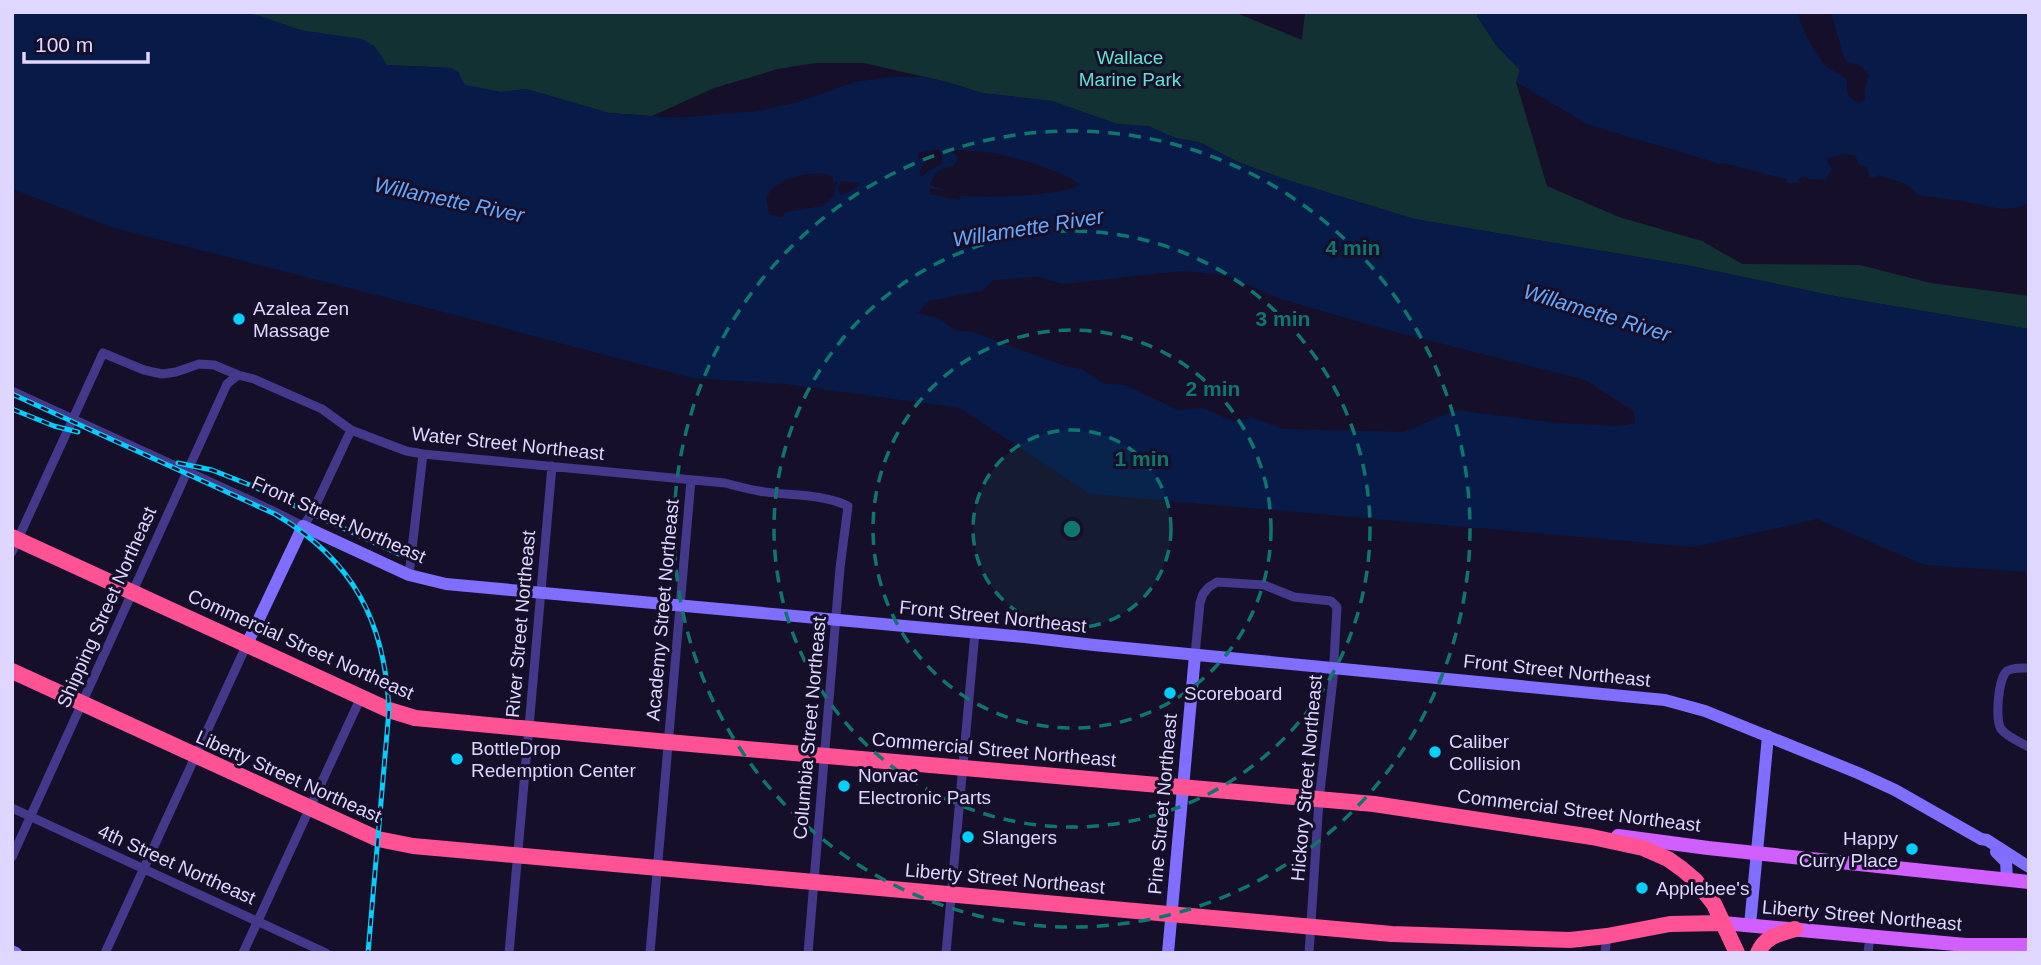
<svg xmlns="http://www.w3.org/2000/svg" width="2041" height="965" font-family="Arial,sans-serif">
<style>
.green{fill:#123133}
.water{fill:#081a48;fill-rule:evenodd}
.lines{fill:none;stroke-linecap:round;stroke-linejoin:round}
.street{stroke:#43388a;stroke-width:9}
.secondary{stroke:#7f6eff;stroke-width:12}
.primary{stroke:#d15eff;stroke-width:14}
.highway{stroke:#ff5295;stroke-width:16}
.rail-casing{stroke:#03cfff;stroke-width:5}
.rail{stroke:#160f29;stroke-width:2.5;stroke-dasharray:8;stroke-linecap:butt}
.ring{fill:none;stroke:#0f766e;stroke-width:3.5;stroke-dasharray:12 9}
.poi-dot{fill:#03cfff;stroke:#160f29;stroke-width:2.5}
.labels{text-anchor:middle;stroke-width:6;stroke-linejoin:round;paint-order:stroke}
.park-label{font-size:19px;fill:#5de5cf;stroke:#160f29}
.poi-label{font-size:19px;fill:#dfd7ff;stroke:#160f29;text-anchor:start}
.street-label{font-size:19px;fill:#dfd7ff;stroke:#160f29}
.water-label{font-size:21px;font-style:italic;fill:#65a9ff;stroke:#160f29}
.centre{fill:#0f766e;stroke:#160f29;stroke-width:3.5}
.ring-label{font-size:21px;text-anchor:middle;font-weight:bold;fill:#0f766e;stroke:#160f29;stroke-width:6;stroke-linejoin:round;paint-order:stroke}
</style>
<rect width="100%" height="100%" fill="#160f29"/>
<!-- green -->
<path class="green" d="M240,12H1234L1302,40L1305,12H1477V16L1496,45L1520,70L1516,82L1547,186L1619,217L1702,241L1742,264L1860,265L1931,283L2029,296V329L1834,296L1691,266L1414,219L1287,180L1238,162L1199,142L1175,138L1149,127L1117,124L1052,101L982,93L947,82L864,63H815L778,69L714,88L652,116L609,113L526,89L501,92L464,85L458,73L451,68L387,65L374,46L300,30Z"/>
<!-- water -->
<path class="water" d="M12,12H240L261,16L300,30L362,39L374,46L387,65L451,68L458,72L465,85L501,92L526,89L609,113L677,118L757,111L798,102L855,82L891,77H921L947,82L982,93L1052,101L1116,124L1149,126L1175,138L1199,142L1238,162L1287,180L1414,219L1691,266L1834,296L2029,329V572L1924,565L1817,519L1694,547L1090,494L960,408L784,384L692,378L447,313L114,228L12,189ZM938,149L942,154V163L937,167L929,170L922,177L919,174L923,163L927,161L919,159L918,153ZM954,150C967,151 980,151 993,153C1011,156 1068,172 1080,185C1060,196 982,199 959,195L961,198L959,200L929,194L930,189L945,190L930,185C932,180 935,172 940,170C950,165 954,171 958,157L952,152ZM826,174L833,177V182L837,183L834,196L822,206L786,212L782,217L769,214L766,198C777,177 804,173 826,174ZM841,181L861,183L850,192L841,195L838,189ZM1183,271L1224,275L1281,299L1380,328L1585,380L1634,411L1635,423L1619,426L1556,423L1456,410L1404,432L1283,429L1251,417L1235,422L1203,408L1178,410L1125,385L1104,384L1081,369L1062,365L973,332L954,330L939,318L918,313L928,301L982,291L993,280L1038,277L1063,284Z
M1477,12H1797C1803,30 1812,49 1824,64C1830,71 1840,73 1847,80C1846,93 1848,98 1859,103L1865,100V88L1869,75L1860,65L1848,63L1844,58L1831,12H2029V203C2009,214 1989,206 1968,202C1951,199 1934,198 1917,195C1908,180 1894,182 1880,175L1871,178L1869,176L1867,166H1859L1855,155L1844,154L1828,158L1827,161L1832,169L1826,180L1809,179L1803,176L1796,183H1789L1785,179L1724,163L1717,165L1714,162L1589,125L1516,82L1520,70L1496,45L1477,16Z"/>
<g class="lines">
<!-- street -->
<path class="street" d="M12,391L269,509L303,526L312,513L351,430
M12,552L103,353L144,370L162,374L176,372L199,364L214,365L238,375L254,379L322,409L351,430L406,451L423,454L725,483C736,486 747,489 759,491C788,496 821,493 848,506L840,568L808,953
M409,575L423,454
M1195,655L1200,603L1203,594L1209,587L1217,582L1264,585L1294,597L1331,601L1337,607L1333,679L1319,800L1309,953
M2029,668C2022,668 2013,667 2007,671C1998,678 1995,720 2001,729C2007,737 2020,742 2029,747
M12,808L326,953
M12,857L227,384L238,375
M105,953L247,644
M243,953L361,697
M509,953L552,466
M650,953L691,480
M946,953L975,632
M1605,953L1607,936
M1868,953L1870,937"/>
<!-- secondary -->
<path class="secondary" d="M247,644L303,526L409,575L446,584L1025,637L1094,645L1665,700L1705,711L1858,773L1895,790L1981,839L1987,840L2029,867
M1996,852L2006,862L2007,879
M1750,925L1768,736
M12,951L16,953
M1168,953L1195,655"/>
<!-- primary -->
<path class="primary" d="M1618,836L1708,848L2029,882
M1723,923L1966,945H2029"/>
<!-- highway -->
<path class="highway" d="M12,537L389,710L415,718L668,742L1374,804L1592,837L1643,848L1668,859L1682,869L1695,880L1714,904L1737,953
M12,671L378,839L413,846L1392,934L1570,940L1607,936L1670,924L1723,923
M1758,953C1765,936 1779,934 1795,929"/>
<!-- rail casing -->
<g class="rail-casing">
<path id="rail" d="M12,394L275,514C353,560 385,621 389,710L368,953
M12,409L54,426L78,432
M178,463L212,470L250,485L399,554"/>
</g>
<!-- rail -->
<use href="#rail" class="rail"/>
</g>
<!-- distance rings -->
<circle cx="1072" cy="529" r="99" fill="#0f766e" fill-opacity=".12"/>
<g class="ring">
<circle cx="1072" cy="529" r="99"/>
<circle cx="1072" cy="529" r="199"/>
<circle cx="1072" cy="529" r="298"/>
<circle cx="1072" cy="529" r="398"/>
</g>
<!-- markers -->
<g class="poi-dot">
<circle cx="239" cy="319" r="7"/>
<circle cx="1170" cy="693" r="7"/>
<circle cx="1435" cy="752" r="7"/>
<circle cx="457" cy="759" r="7"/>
<circle cx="844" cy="786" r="7"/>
<circle cx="968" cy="837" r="7"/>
<circle cx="1912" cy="849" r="7"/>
<circle cx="1642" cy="888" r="7"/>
</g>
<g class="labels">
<!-- park labels -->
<g class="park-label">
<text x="1130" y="64">Wallace<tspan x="1130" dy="22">Marine Park</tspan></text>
</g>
<!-- poi labels -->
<g class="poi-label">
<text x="253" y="315">Azalea Zen<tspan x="253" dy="22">Massage</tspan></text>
<text x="1184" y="700">Scoreboard</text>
<text x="1449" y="748">Caliber<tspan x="1449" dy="22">Collision</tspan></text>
<text x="471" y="755">BottleDrop<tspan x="471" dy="22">Redemption Center</tspan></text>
<text x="858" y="782">Norvac<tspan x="858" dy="22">Electronic Parts</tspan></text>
<text x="982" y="844">Slangers</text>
<text x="1898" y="845" text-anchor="end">Happy<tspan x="1898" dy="22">Curry Place</tspan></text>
<text x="1656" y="895">Applebee's</text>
</g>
<!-- street labels -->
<g class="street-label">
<text transform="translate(508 443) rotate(6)" y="7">Water Street Northeast</text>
<text transform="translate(339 519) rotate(24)" y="7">Front Street Northeast</text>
<text transform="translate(106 607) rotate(-66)" y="7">Shipping Street Northeast</text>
<text transform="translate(662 610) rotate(-85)" y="7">Academy Street Northeast</text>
<text transform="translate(993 616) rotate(6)" y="7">Front Street Northeast</text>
<text transform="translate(520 624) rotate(-85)" y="7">River Street Northeast</text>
<text transform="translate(301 644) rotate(24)" y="7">Commercial Street Northeast</text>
<text transform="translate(1557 670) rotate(6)" y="7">Front Street Northeast</text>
<text transform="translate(809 728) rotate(-85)" y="7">Columbia Street Northeast</text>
<text transform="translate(994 749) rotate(5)" y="7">Commercial Street Northeast</text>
<text transform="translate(289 776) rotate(24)" y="7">Liberty Street Northeast</text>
<text transform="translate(1306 778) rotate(-85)" y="7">Hickory Street Northeast</text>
<text transform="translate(1162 804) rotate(-85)" y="7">Pine Street Northeast</text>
<text transform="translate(1579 810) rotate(7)" y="7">Commercial Street Northeast</text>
<text transform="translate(177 864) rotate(24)" y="7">4th Street Northeast</text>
<text transform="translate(1005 878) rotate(5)" y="7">Liberty Street Northeast</text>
<text transform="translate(1862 915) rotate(5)" y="7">Liberty Street Northeast</text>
</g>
<!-- water labels -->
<g class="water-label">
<text transform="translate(449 200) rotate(12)" y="7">Willamette River</text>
<text transform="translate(1028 228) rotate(-9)" y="7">Willamette River</text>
<text transform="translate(1597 313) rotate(17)" y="7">Willamette River</text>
</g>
</g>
<circle cx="1072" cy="529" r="10" class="centre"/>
<g class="ring-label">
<text x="1353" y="255">4 min</text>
<text x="1283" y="326">3 min</text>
<text x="1213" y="396">2 min</text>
<text x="1142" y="466">1 min</text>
</g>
<!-- border -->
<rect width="2041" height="965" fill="none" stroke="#dfd7ff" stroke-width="28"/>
<!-- scale -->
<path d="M24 52v10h124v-10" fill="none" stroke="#dfd7ff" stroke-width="3.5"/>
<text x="35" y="52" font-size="21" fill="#dfd7ff" stroke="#160f29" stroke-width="5" paint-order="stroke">100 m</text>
</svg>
